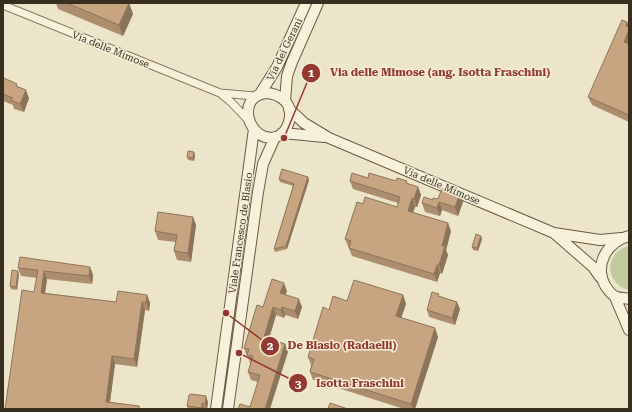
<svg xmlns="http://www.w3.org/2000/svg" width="632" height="412" font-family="'Roboto Serif',serif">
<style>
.green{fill:#c1ca9d}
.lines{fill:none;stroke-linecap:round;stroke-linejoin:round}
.street-casing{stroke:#88785e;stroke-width:9}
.secondary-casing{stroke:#6a5941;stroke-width:12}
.street{stroke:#f7f1dc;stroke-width:7}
.secondary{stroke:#f7f1dc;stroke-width:10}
.wall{fill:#ac8e6f}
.shaded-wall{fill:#8c745a}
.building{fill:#c8a581;stroke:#8c745a}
.labels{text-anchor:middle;stroke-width:3;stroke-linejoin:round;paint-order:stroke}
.street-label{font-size:10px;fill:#392f21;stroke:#f4eed8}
.leader{fill:none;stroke:#933932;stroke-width:1.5}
.callout-dot{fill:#933932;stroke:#f4eed8;stroke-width:1.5}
.mark-label{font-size:12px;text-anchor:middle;font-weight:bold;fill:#fff}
.callout-label{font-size:11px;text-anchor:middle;font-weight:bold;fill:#933932;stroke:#f4eed8;stroke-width:3;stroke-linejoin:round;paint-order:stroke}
</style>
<rect width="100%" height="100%" fill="#ece5c9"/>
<!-- green -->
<path class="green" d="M629,246V290C604,284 604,252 629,246Z"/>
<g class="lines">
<!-- street casing -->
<g class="street-casing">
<path id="street" d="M3,5L220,93L255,96
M220,93L231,102L248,120"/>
</g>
<!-- secondary casing -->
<g class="secondary-casing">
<path id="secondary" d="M265,93C272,93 279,95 285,101C295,111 289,133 276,137C250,144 234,98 265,93Z
M260,94L277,67L306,3
M285,101L287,76L292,62L318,3
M289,109L304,123L329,138L554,233L600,240L621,238
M282,133L304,135L324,137
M554,233L593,267L600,277
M629,236C607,242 593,265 606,287C608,290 613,296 617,297C620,298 625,298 629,299
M615,297L629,330
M216,409L254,129
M228,409L258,192L263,164L275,137"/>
</g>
<!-- street -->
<use href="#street" class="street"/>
<!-- secondary -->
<use href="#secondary" class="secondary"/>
</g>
<!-- wall -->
<path class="wall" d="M56,3H129L133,14L123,36L58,9Z
M627,22L629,26V122L592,105L588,97Z
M3,80L18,87L29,98L24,112L14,109L13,105L3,101Z
M195,155L194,161L188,160L187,157Z
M308,177L309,180L287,249L275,252L274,249L293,186L280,182L279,179Z
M368,178L396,181L408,184L418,187L421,195L417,207H415L413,212L451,231L446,250L448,255L442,274L440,273L437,282L352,256L345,239L363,204L397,207L398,203L353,189L350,181Z
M438,199L463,202L458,216L442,210L440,216L425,212L422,203Z
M193,217L196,225L191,262L177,260L174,251L176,242L158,240L155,231Z
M482,239L478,251L473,250L472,247Z
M90,267L93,275L92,284L47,279L45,293L116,302L147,295L150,303L149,311L145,310L137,367L115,364L110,402L139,406L140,409H5L34,292L37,278L21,276L18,268Z
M19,274L17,290L11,289L10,286Z
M287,291L285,295L302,307L298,319L285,315L284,318L276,315L269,339L285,344L288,352L250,407L258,382L251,380L248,372L251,363H250L248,356H247L244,348L263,307Z
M403,295L406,304L401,318L435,328L438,337L415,409H404L313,380L310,372L311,365L308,357L329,310L347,301Z
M440,296L460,309L455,325L429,317L427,310Z
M208,402L207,409H188L187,406Z"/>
<!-- shaded-wall -->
<path class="shaded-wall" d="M129,3L133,14L123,36L119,25Z
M627,22L629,26V46L624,42L626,26Z
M26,90L29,98L24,112L20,104Z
M194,152L195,155L194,161L193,158Z
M308,177L309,180L287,249L286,246Z
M418,187L421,195L417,207L414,199Z
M460,194L463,202L458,216L455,207Z
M412,198L415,207L411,219L408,211Z
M439,202L442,210L440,216L437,208Z
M193,217L196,225L191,262L188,253Z
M448,223L451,231L446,250L448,255L442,274L439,265L442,246Z
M481,236L482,239L478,251L477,248Z
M437,265L440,273L437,282L434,274Z
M90,267L93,275L92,284L89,276Z
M18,271L19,274L17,290L16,287Z
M44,271L47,279L44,301L41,293Z
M284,283L287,291L283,301L280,293Z
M147,295L150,303L149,311L146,302Z
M403,295L406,304L399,324L396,316Z
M299,299L302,307L298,319L295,311Z
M142,302L145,310L137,367L134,359Z
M457,302L460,309L455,325L452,318Z
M273,307L276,315L267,345L264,337Z
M282,307L285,315L284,318L281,310Z
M435,328L438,337L415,409H413L411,404Z
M285,344L288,352L270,409H265Z
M112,356L115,364L109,409L106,402Z
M206,396L208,402L207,409L205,404Z
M202,403L204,409H202Z"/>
<!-- building -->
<path class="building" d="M67,3H129L119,25Z
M622,20L627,22L626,26L629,27V30L624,42L629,44V115L588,97Z
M4,78L17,84L16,86L26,90L20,104L11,100L13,98L3,94V80Z
M188,151L194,152L193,158L187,157Z
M282,169L308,177L286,246L274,249L294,184L279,179Z
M352,173L368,178L369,173L396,181L397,178L407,181L406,183L418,187L414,199L412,198L408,211L448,223L442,246H445L439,265H437L434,274L349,248L351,241L345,239L357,202L363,204L365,197L397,207L400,197L350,181Z
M442,188L460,194L455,207L439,202L437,208L422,203L424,197L433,200V198L438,199Z
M158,212L193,217L188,253L174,251L177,235L155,231Z
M476,234L481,236L477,248L472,247Z
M20,257L90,267L89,276L44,271L41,293L116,302L118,291L147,295L146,302H142L134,359L112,356L106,402L139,406V409H112L105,408V409H5L22,290L34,292L38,270L18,268Z
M12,270L18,271L16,287L10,286Z
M272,279L284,283L280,293L299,299L295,311L282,307L281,310L273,307L264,337L285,344L265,409H238L240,404L250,407L260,375L248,372L253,356L247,355L249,349L244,348L257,305L263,307Z
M354,280L403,295L396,316L435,328L411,404L310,372L314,359L308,357L323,307L329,310L333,296L347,301Z
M432,292L439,294L438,296L457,302L452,318L427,310Z
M191,394L206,396L205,404L202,403V408L187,406L189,395Z
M330,403L348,409H328Z"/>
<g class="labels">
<!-- street labels -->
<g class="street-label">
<text transform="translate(111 49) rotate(22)" y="4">Via delle Mimose</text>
<text transform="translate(284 49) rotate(-64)" y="4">Via dei Gerani</text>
<text transform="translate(442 185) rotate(23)" y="4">Via delle Mimose</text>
<text transform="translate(240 233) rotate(-82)" y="4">Viale Francesco de Blasio</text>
</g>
</g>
<!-- callouts -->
<path class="leader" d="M284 138L311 73M226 313L270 346M239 353L298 383"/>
<g class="callout-dot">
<circle cx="284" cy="138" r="4"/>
<circle cx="226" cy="313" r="4"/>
<circle cx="239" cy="353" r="4"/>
<circle cx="311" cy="73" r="10"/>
<circle cx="270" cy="346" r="10"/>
<circle cx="298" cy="383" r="10"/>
</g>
<g class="mark-label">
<text x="311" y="77">1</text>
<text x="270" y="350">2</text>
<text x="298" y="388">3</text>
</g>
<g class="callout-label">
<text x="440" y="76">Via delle Mimose (ang. Isotta Fraschini)</text>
<text x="342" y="349">De Blasio (Radaelli)</text>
<text x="360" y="387">Isotta Fraschini</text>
</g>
<!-- border -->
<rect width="632" height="412" fill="none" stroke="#392f21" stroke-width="8"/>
</svg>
